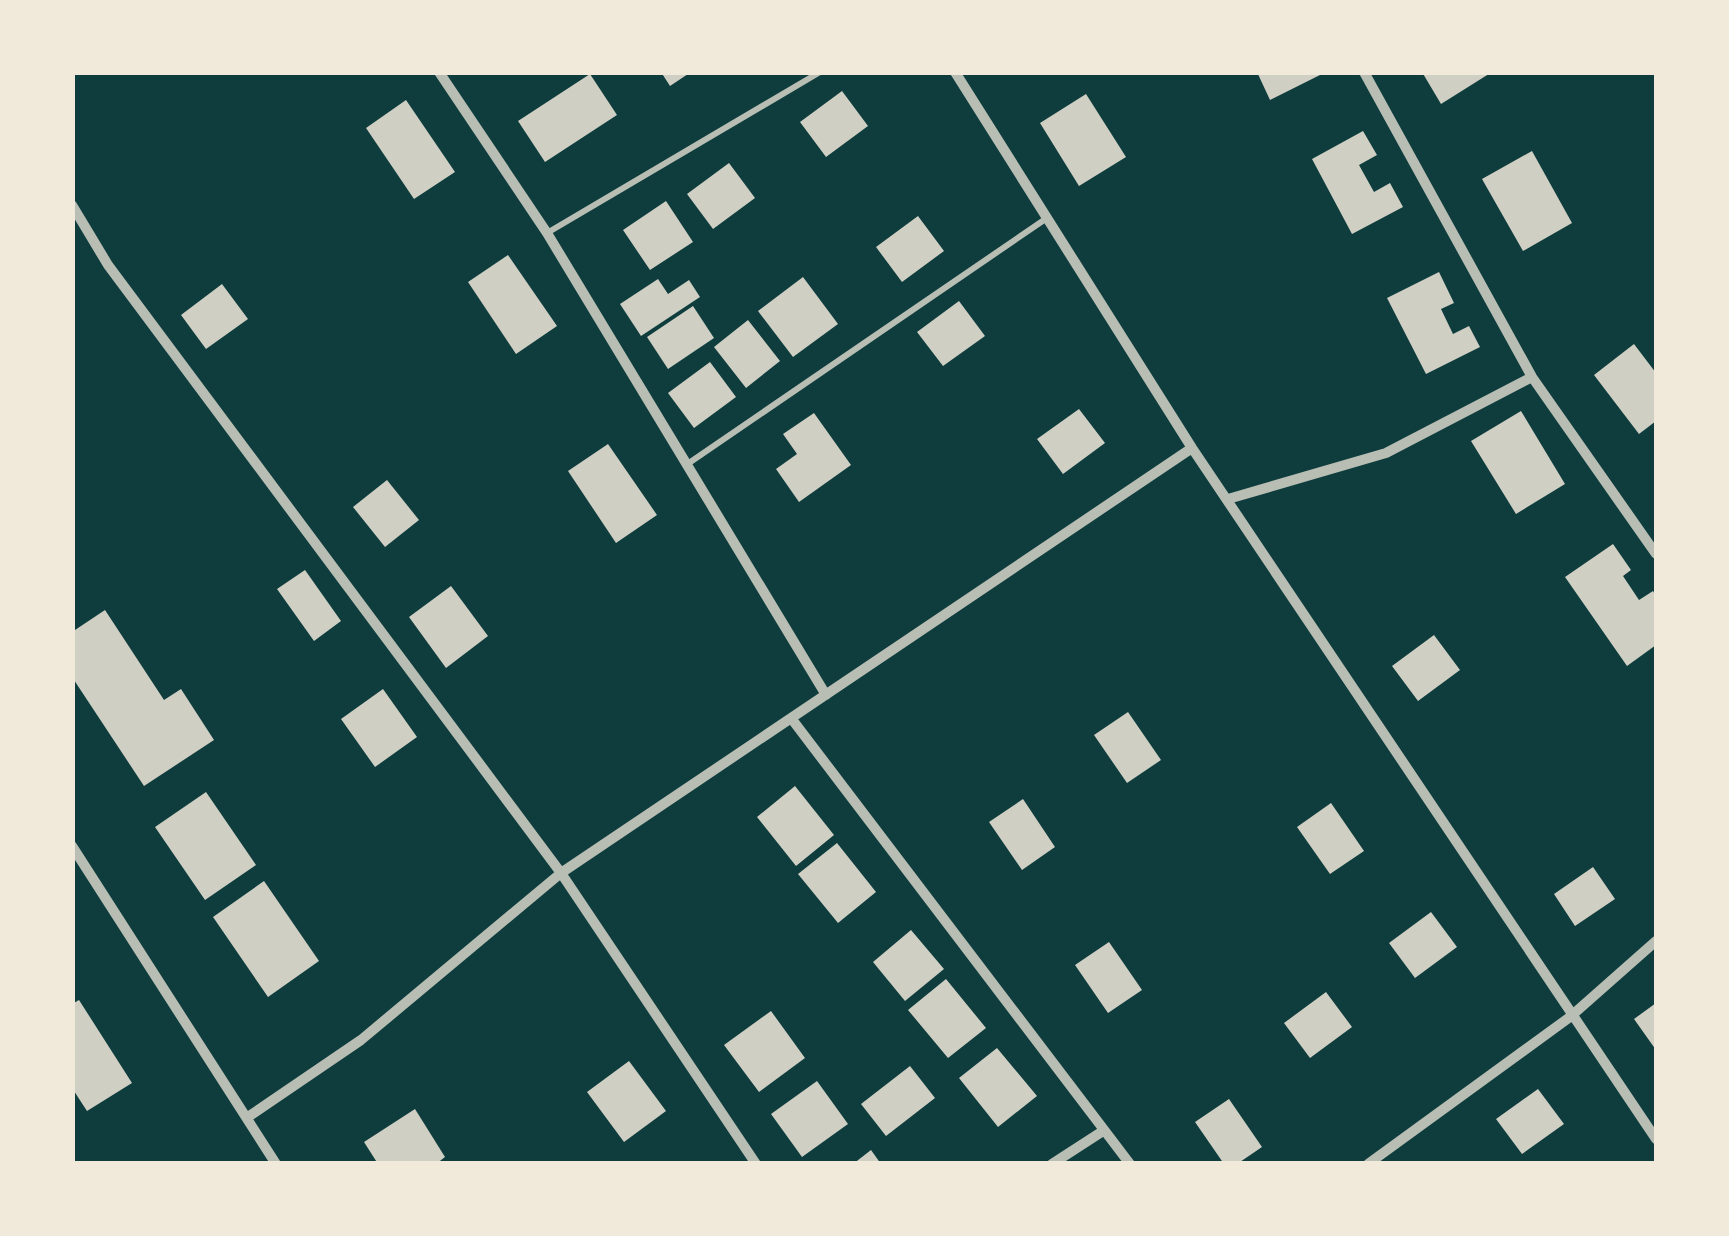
<svg xmlns="http://www.w3.org/2000/svg" width="1729" height="1236" font-family="Inter,sans-serif">
<style>
.building{fill:#cfcfc3}
.lines{fill:none;stroke-linecap:round;stroke-linejoin:round}
.service{stroke:#b8beb3;stroke-width:6}
.minor{stroke:#b8beb3;stroke-width:10}
</style>
<rect width="100%" height="100%" fill="#0f3d3e"/>
<!-- building -->
<path class="building" d="M661,72H691L670,86Z
M1257,72H1326L1270,100Z
M1422,72H1492L1441,104Z
M590,74L617,115L545,162L518,121Z
M842,91L868,126L826,157L800,122Z
M1086,94L1126,157L1079,186L1040,123Z
M406,100L455,172L414,199L366,128Z
M1363,131L1377,155L1359,165L1374,192L1390,183L1403,207L1352,234L1312,159Z
M1532,151L1572,223L1523,251L1482,179Z
M729,163L755,198L713,229L687,194Z
M666,201L693,242L650,270L623,230Z
M918,216L944,251L902,282L876,247Z
M508,255L557,326L516,354L468,282Z
M1439,272L1454,303L1441,309L1453,334L1469,326L1480,347L1426,374L1387,298Z
M803,277L838,324L793,357L758,311Z
M658,279L668,294L689,280L700,297L641,336L620,304Z
M222,284L248,319L206,349L181,315Z
M959,301L985,336L943,366L917,332Z
M693,306L714,338L668,369L647,337Z
M748,320L780,361L746,388L714,347Z
M1634,344L1656,373V421L1639,434L1594,375Z
M710,362L736,397L694,428L668,393Z
M1079,409L1105,443L1063,474L1037,439Z
M1521,411L1565,484L1516,514L1471,441Z
M814,413L851,465L799,502L776,469L797,454L783,434Z
M608,444L657,515L616,543L568,471Z
M387,480L419,520L385,547L353,507Z
M1613,544L1631,570L1623,576L1639,600L1653,591L1656,596V645L1627,666L1565,577Z
M305,570L341,621L314,641L277,589Z
M451,586L488,636L446,668L409,617Z
M105,610L164,700L181,689L214,740L144,786L72,677V632Z
M1434,635L1460,670L1418,701L1392,666Z
M383,689L417,737L375,767L341,719Z
M1128,712L1161,760L1127,783L1094,735Z
M795,786L834,835L796,866L757,817Z
M206,792L256,865L205,900L155,827Z
M1023,799L1055,847L1022,870L989,822Z
M1331,803L1364,851L1330,874L1297,827Z
M837,843L876,892L838,923L798,874Z
M1593,867L1615,899L1575,926L1554,894Z
M264,881L319,961L268,997L213,917Z
M1431,912L1457,947L1415,978L1389,943Z
M911,930L944,969L905,1001L873,962Z
M1109,942L1142,990L1108,1013L1075,965Z
M946,979L986,1028L948,1058L908,1010Z
M1326,992L1352,1027L1310,1058L1284,1023Z
M79,1000L132,1083L87,1111L72,1088V1004Z
M1656,1003V1050L1634,1019Z
M771,1011L805,1058L759,1092L724,1045Z
M997,1048L1037,1096L998,1127L959,1078Z
M629,1061L666,1111L624,1142L587,1092Z
M910,1066L935,1098L886,1136L861,1104Z
M817,1081L848,1124L802,1157L771,1114Z
M1538,1089L1564,1124L1522,1154L1496,1119Z
M1229,1099L1262,1147L1237,1164H1224L1195,1122Z
M415,1109L445,1157L436,1164H378L364,1142Z
M871,1150L881,1164H853Z"/>
<g class="lines">
<!-- service -->
<path class="service" d="M547,233L820,72
M686,465L1047,218"/>
<!-- minor -->
<path class="minor" d="M439,72L547,233L826,695
M955,72L1192,448L1656,1139
M1364,72L1532,377L1656,554
M72,205L108,265L561,873L756,1164
M1228,499L1386,453L1532,377
M791,718L1130,1164
M72,846L276,1164
M248,1117L361,1040L561,873L1192,448
M1052,1164L1103,1131
M1368,1164L1570,1017L1656,941"/>
</g>
<!-- border -->
<rect width="1729" height="1236" fill="none" stroke="#f1e9da" stroke-width="150"/>
</svg>
